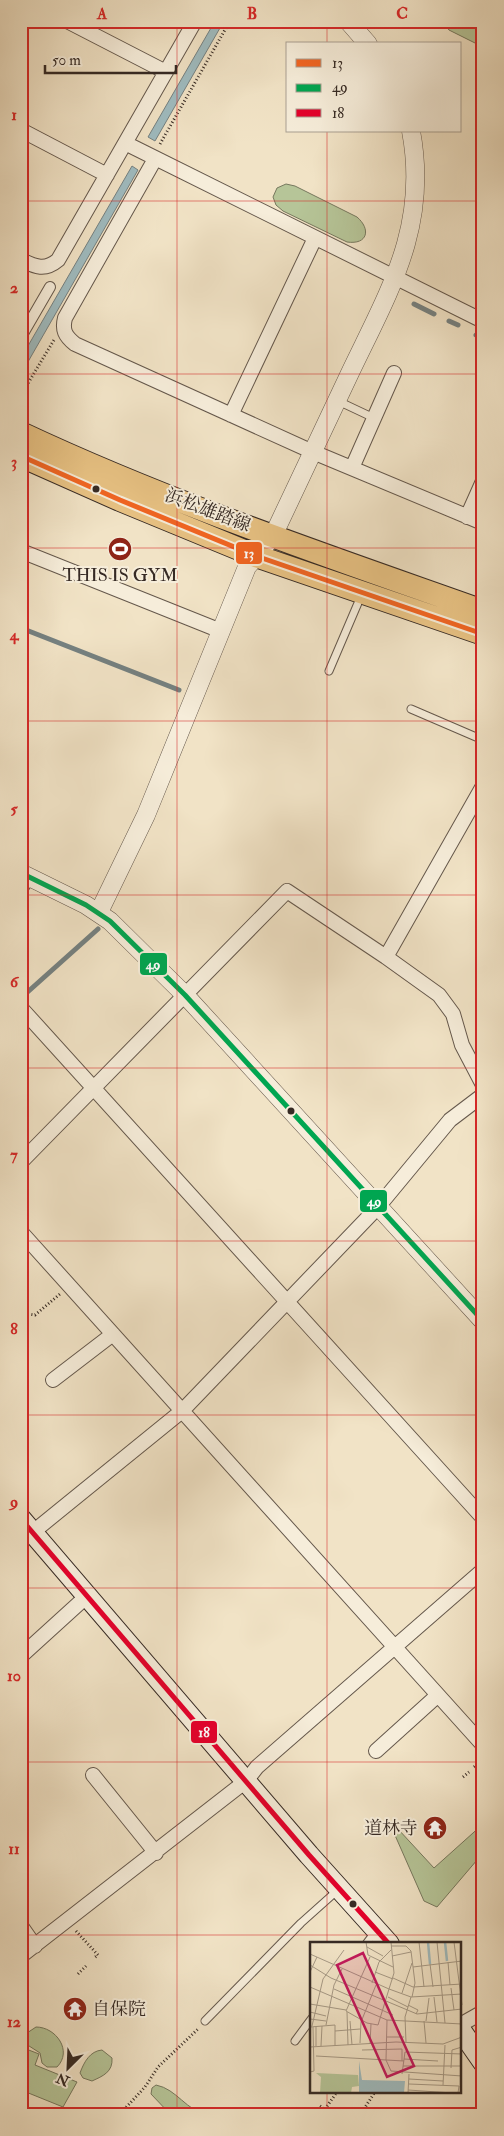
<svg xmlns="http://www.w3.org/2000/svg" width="504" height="2136" font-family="'IM FELL Double Pica','Noto Serif JP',serif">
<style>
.green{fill:#b6c598;stroke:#76785e}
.water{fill:#9fbbbf;stroke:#758181}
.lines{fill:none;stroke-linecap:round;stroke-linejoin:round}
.stream{stroke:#758181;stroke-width:5}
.service-casing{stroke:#65584c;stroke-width:9}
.pedestrian-casing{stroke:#65584c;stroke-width:12}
.minor-casing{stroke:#65584c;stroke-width:16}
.tertiary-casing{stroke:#65584c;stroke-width:19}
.secondary-casing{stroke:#362a24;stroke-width:22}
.primary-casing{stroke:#362a24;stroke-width:24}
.path{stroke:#362a24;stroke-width:3;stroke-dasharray:1 2.5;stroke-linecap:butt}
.service{stroke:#f6edda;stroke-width:7}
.pedestrian{stroke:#f6edda;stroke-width:10}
.minor{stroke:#f6edda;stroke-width:14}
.tertiary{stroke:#f6edda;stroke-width:18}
.secondary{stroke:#f6edda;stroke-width:20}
.primary{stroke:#e8c283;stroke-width:22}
.bus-1-casing{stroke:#f6edda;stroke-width:9}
.bus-2-casing{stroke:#f6edda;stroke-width:9}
.bus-3-casing{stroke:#f6edda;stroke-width:9}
.bus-1{stroke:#f26522;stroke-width:5}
.bus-2{stroke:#00a651;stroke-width:5}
.bus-3{stroke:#e4002b;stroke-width:5}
.grid{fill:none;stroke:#d62828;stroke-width:1;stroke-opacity:0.55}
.bus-dot{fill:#362a24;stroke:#f6edda;stroke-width:2}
.labels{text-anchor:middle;stroke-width:4;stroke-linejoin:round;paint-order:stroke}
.street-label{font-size:18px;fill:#362a24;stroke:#f6edda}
.poi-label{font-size:18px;fill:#362a24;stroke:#f6edda}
.inset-river{fill:none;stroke:#9fbbbf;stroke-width:2.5}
.inset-road{fill:none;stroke:#a69985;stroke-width:1}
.view{fill:#c2185b;fill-opacity:0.15;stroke:#c2185b;stroke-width:2.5}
.inset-edge{fill:none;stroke:#362a24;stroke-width:2.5}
.line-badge{stroke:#f6edda;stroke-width:2}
.badge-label{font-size:14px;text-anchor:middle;font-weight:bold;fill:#fff}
.neatline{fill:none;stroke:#d62828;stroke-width:2}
.grid-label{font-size:16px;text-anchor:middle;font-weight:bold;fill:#d62828}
</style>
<rect width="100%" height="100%" fill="#f1e3c6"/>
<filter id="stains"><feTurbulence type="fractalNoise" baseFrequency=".004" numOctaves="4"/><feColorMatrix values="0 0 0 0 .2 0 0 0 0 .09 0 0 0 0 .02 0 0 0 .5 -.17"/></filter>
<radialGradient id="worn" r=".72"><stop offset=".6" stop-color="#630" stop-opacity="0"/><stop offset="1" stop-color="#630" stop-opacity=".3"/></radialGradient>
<!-- green -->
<path class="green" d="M442,21H479L483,23V47L449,30Z
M286,184L295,186L357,217C371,229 368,245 347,242L283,211L276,205L273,197L277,188Z
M483,1824V1853L437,1907L424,1901L394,1833L398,1829L434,1868Z
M36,2027C56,2027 73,2051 57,2067H47L42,2063L40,2053L26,2044L27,2033Z
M21,2047L39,2054L35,2065L77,2082L63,2107L21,2090Z
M102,2050L112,2058C113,2072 103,2076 92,2081L83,2078L80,2073C84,2062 90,2051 102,2050Z
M156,2085C177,2089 186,2111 208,2115H171L151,2094L152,2088Z"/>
<!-- water -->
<path class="water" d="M215,21H224L155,141L148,137Z
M132,166L138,170L21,374V358Z"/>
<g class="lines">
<!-- stream -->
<path class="stream" d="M414,304L434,314
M449,321L458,325
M476,335L483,338
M21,628L179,690
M22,997L98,929"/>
<!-- service casing -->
<g class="service-casing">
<path id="service" d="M338,401L374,418
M329,671L361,596
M411,709L483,740
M366,1944L375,1932
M205,2021L301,1923L339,1889
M295,2041L312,2018
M21,2111L35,2115"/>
</g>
<!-- pedestrian casing -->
<g class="pedestrian-casing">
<path id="pedestrian" d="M21,337L50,287"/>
</g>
<!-- minor casing -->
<g class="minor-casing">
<path id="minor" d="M67,21L166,72
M21,130L107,175
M125,143L483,321
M155,159L65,318C62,330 65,336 75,344L313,452L483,523
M21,260C36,267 45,271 58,260L195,21
M231,415L315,238
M352,468L394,373
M467,517L483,481
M21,551L221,631
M21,888L28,877
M386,957L483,786
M21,1008L483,1518
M21,1162L287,891L386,957L439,995L453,1014L462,1045L483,1085
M21,1232L483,1745
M53,1380L113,1334
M33,1532L182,1411L378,1207L450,1120L483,1095
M21,1656L87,1596
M376,1751L438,1695
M93,1775L156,1853
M21,1926L35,1946
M21,1956L246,1781L257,1767L483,1570
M460,2025L483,2012"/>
</g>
<!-- tertiary casing -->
<g class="tertiary-casing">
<path id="tertiary" d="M348,21L368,44
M21,873L86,905L110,921L185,995L483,1321
M99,912L146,815L247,567L273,536C298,482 324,429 349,375C389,291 429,227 411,131"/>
</g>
<!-- secondary casing -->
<g class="secondary-casing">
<path id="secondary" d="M21,1519L309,1855L389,1944
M460,2029L483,2062"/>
</g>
<!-- primary casing -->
<g class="primary-casing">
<path id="primary" d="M21,433C170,503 328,556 483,611
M21,456L120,500L256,556L483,634"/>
</g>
<!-- path -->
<path class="path" d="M160,144L230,21
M21,395L54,340
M21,1313L35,1315L60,1294
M474,1767L482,1760
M463,1777L469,1772
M76,1931L98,1955L94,1958
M78,1974L86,1966
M320,2106L333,2115
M325,2109L337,2092
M119,2115L145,2087L158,2067L198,2029
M360,2115L375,2092"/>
<!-- service -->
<use href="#service" class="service"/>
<!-- pedestrian -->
<use href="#pedestrian" class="pedestrian"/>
<!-- minor -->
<use href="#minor" class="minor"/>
<!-- tertiary -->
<use href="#tertiary" class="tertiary"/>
<!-- secondary -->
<use href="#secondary" class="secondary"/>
<!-- primary -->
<use href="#primary" class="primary"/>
<!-- bus-1 casing -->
<g class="bus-1-casing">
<path id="bus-1" d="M21,456L120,500L256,556L483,634"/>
</g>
<!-- bus-2 casing -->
<g class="bus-2-casing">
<path id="bus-2" d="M21,873L86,905L110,921L185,995L483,1321"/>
</g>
<!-- bus-3 casing -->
<g class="bus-3-casing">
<path id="bus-3" d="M21,1519L309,1855L389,1944"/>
</g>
<!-- bus-1 -->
<use href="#bus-1" class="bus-1"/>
<!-- bus-2 -->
<use href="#bus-2" class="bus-2"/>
<!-- bus-3 -->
<use href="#bus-3" class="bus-3"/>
</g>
<!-- grid -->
<path class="grid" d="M177,21V2115M327,21V44M327,131V1944M21,201H483M21,374H483M21,548H483M21,721H483M21,895H483M21,1068H483M21,1241H483M21,1415H483M21,1588H483M21,1762H483M21,1935H483M327,2092V2115"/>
<!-- icons -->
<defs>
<g id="stadium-disc" transform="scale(1.25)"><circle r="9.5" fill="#8f2418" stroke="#f6edda"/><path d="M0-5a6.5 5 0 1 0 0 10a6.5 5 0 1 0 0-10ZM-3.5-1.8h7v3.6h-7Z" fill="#fff"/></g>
<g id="temple-disc" transform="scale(1.25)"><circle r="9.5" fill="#8f2418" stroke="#f6edda"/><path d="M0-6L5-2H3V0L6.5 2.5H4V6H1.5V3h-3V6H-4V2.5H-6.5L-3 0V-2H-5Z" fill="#fff"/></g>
</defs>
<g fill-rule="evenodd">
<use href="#stadium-disc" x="120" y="549"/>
<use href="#temple-disc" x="435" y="1828"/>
<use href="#temple-disc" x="75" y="2009"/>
</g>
<!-- markers -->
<g class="bus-dot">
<circle cx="96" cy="489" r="4.5"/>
<circle cx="291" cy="1111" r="4.5"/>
<circle cx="353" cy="1904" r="4.5"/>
</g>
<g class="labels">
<!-- street labels -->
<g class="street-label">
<text transform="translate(208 510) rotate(21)" y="6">浜松雄踏線</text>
</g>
<!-- poi labels -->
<g class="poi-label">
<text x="120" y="581">THIS IS GYM</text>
<text x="418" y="1834" text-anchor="end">道林寺</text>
<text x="92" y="2015" text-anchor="start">自保院</text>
</g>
</g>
<!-- overview -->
<g transform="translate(310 1942)">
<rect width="151" height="151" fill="#f1e3c6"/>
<path d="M6,131L48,133L49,144L42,145L41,151H10L11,135Z" fill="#b6c598"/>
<path d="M49,119L52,138L95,139L94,151H49Z" fill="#9fbbbf"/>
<path class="inset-river" d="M118,0L120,22M135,0L137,19"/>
<path class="inset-road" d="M56,0L58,13L83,25M109,0L114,45M127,0L135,81M144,0L152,63M81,4H96L101,9L105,41L102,55M57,5L73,14M0,12L79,47L84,31L81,0M82,14L101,10M60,15L36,69L57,81L68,83L79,47L101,55L152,52M138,20L140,43M120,22L123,45M0,23L21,36L107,72L152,67M103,25L152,19M0,30L7,15M65,30L83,37M83,36L103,45L152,42M62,41L69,20L81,8M0,45L77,78L152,82M141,46L144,68M24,47L40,54M92,51L102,21M40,54L83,73M78,55L98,65M124,55L127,80M0,62L36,68M98,63L108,68L106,72M0,70L16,74M37,70L38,103M0,77L16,79M77,78L76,118L81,129L152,134M40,79L42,103M114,79L116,101M116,79L119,56M16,83L24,43L32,27M2,84L13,37L34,8M0,85L25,83V104M25,89L50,87M77,95H94M96,100L95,75L101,55M50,101L51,80L66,43M60,102L61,82M6,104V85M11,104L12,84M0,105L86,100L133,102L152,95M52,108L92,107V119M6,114L94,119M94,117L128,119M93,124H152M141,126L142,108L152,105M0,130L4,129L3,85M92,132L95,110L152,112M99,137L133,139M99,142L149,144L148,151M133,143L135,103M98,148L143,151M98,151L99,132"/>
<path class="view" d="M53,11L104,124L77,135L27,23Z"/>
<rect width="151" height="151" class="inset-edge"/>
</g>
<g class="line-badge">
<rect x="235" y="541" width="28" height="24" rx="5" fill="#f26522"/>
<rect x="139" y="952" width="29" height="24" rx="5" fill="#00a651"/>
<rect x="359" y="1189" width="29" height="24" rx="5" fill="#00a651"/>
<rect x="190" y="1720" width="28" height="24" rx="5" fill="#e4002b"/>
</g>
<g class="badge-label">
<text x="249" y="558">13</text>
<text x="153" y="969">49</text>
<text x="374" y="1206">49</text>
<text x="204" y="1737">18</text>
</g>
<!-- margin -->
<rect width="504" height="2136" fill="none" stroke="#f1e3c6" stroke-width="55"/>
<!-- legend -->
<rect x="286" y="42" width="175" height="90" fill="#f6edda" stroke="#a99f91"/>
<rect x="296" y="59" width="25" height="8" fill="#f26522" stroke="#a99f91"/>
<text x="332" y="68" font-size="15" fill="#362a24">13</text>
<rect x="296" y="84" width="25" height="8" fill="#00a651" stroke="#a99f91"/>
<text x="332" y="92" font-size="15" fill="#362a24">49</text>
<rect x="296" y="109" width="25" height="8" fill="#e4002b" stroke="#a99f91"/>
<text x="332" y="118" font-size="15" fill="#362a24">18</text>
<!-- north arrow -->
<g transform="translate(68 2068) rotate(204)" stroke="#f6edda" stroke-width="4" paint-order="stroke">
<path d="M0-4L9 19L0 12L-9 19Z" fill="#362a24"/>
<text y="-8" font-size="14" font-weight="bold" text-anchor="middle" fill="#362a24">N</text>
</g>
<!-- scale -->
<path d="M45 65v8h131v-8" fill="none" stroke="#362a24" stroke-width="2.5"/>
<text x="52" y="65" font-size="15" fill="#362a24" stroke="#f6edda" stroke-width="4" paint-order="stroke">50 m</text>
<rect x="28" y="28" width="448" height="2080" class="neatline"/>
<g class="grid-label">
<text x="102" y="19">A</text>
<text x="252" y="19">B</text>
<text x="402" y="19">C</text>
<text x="14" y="120">1</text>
<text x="14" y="293">2</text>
<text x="14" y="467">3</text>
<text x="14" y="640">4</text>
<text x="14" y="814">5</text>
<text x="14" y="987">6</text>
<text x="14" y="1160">7</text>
<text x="14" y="1334">8</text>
<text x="14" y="1507">9</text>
<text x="14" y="1681">10</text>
<text x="14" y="1854">11</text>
<text x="14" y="2027">12</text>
</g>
<rect width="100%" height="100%" filter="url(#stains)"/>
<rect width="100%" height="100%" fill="url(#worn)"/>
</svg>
